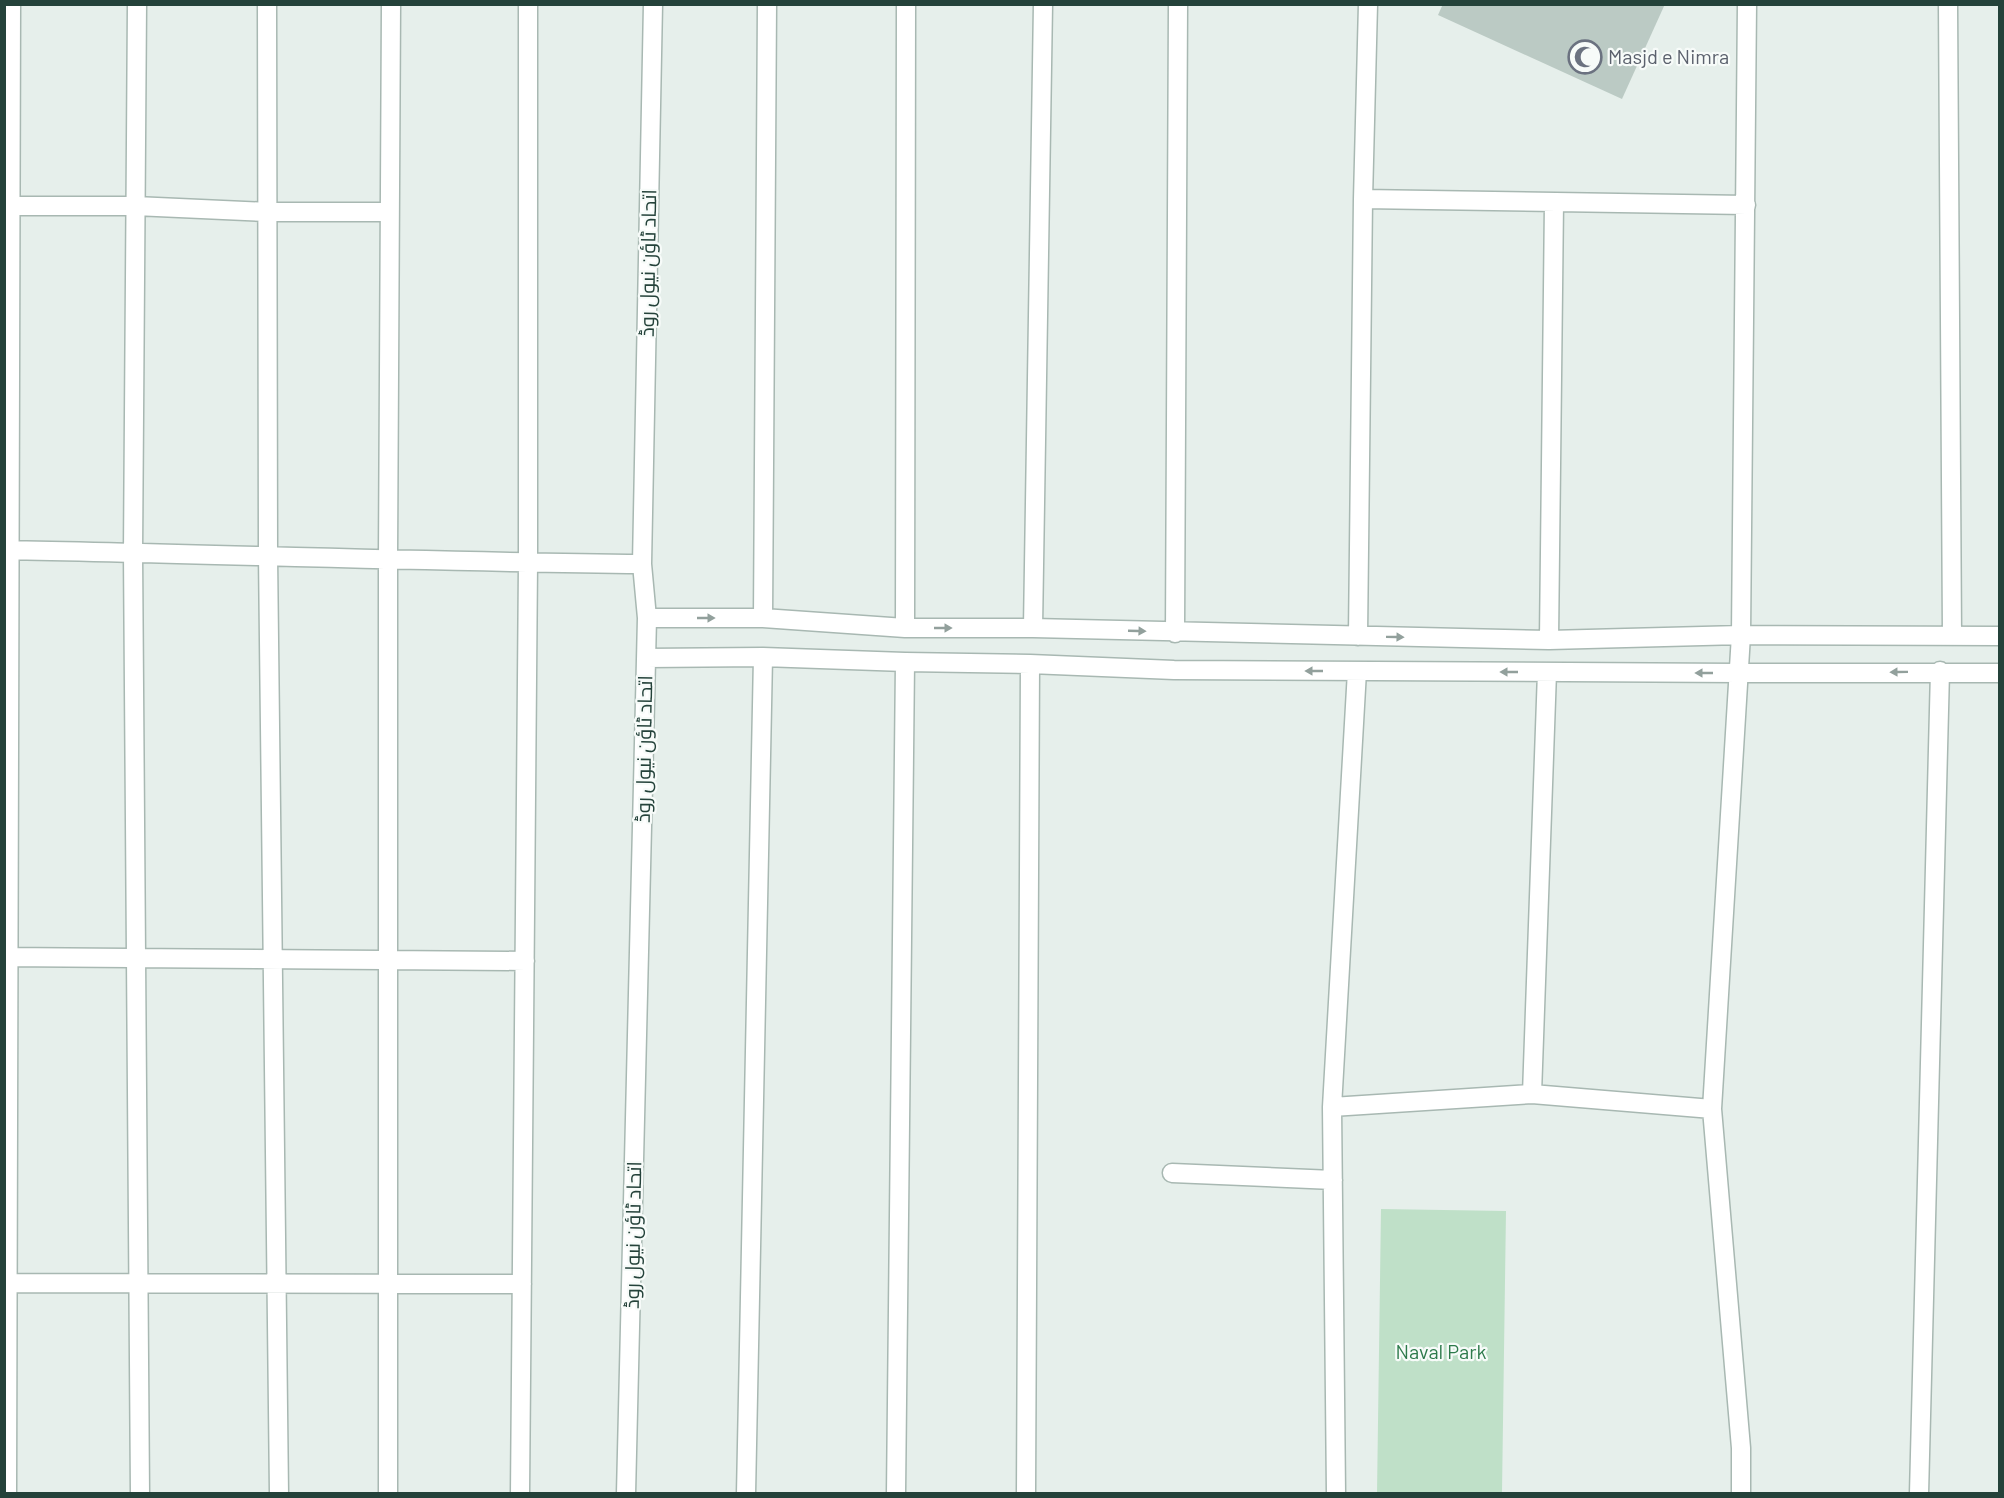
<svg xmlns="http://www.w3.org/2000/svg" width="2004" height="1498" font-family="Barlow,Cairo,sans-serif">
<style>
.green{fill:#bfe0c8}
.building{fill:#bbcac4}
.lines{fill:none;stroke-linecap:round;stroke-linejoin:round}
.street-casing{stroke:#a8b8b2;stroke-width:21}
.street{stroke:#fff;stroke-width:18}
.oneway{fill:#92a09c}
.labels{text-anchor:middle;stroke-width:4.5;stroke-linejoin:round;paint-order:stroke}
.worship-label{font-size:20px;fill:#5b616d;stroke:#f7fbf9;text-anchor:start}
.street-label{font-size:20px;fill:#24423a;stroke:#f7fbf9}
.park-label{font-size:20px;fill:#2d7a4b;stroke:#f7fbf9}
</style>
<rect width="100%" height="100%" fill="#e6efeb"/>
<!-- green -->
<path class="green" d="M1381,1209L1506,1211L1502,1492L1555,1493H1377Z"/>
<!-- building -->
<path class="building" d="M1443,4H1665L1622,99L1438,15Z"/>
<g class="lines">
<!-- street casing -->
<g class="street-casing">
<path id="street" d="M137,4L133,553L140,1494
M267,4L268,555L279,1494
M1948,4L1952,636
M1363,199L1746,205
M11,206H135L268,212H389
M4,550C217,554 429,562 642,564
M647,618H763L905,628H1033L1549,640L1741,635L2000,636
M763,618L767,4
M905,628L906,4
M1033,628L1043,4
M1175,633L1178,4
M1358,636L1363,199L1368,4
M1549,640L1554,202
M646,658L763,657L905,662L1030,664L1174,670L1738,673H2000
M4,957L525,961
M1532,1094L1547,672
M1332,1107L1532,1094L1712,1109
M1172,1173L1333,1180
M4,1283L522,1284
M7,1494L11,4
M388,1494V558L391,4
M520,1494L528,563V4
M626,1494L647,618L642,564L653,4
M746,1494L763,657
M896,1494L905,662
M1026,1494L1030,664
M1336,1494L1332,1107L1357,671
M1741,1494V1448L1712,1109L1741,635L1747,4
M1919,1494L1940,671"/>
</g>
<!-- street -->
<use href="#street" class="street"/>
</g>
<!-- one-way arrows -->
<defs><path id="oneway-solid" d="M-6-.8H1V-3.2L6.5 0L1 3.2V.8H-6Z" transform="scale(1.5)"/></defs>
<g class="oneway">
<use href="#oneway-solid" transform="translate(706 618)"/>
<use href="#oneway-solid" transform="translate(943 628)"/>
<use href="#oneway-solid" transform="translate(1137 631) rotate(2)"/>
<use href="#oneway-solid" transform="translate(1395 637) rotate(1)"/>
<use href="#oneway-solid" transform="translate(1314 671) rotate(-180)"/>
<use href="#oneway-solid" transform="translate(1509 672) rotate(-180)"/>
<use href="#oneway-solid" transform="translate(1899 672) rotate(179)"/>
<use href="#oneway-solid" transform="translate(1704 673) rotate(-180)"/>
</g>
<!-- icons -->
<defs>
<g id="mosque-ring" transform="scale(1.725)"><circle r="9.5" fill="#f7fbf9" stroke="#6b7280" stroke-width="1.5"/><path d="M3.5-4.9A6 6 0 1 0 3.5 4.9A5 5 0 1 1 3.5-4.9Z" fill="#6b7280"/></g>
</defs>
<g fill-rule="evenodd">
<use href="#mosque-ring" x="1585" y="57"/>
</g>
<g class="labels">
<!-- worship labels -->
<g class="worship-label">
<text x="1608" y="64">Masjd e Nimra</text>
</g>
<!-- street labels -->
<g class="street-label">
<text transform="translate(648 263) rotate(-89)" y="7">اتحاد ٹاؤن نیول روڈ</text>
<text transform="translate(644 749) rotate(-89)" y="7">اتحاد ٹاؤن نیول روڈ</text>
<text transform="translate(633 1235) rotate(-89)" y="7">اتحاد ٹاؤن نیول روڈ</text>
</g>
<!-- park labels -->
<g class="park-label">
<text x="1441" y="1359">Naval Park</text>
</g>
</g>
<!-- border -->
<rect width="2004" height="1498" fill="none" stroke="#24423a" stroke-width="12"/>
</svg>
